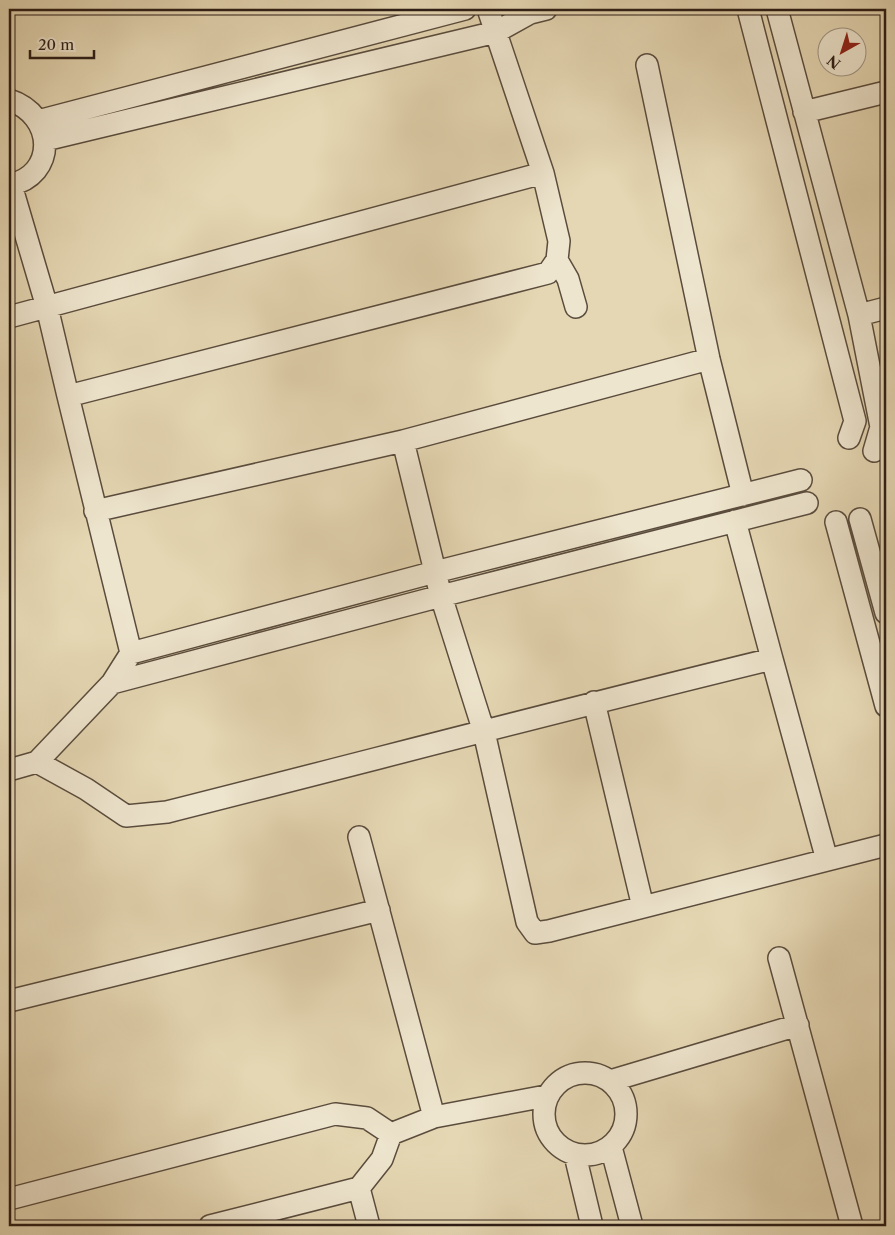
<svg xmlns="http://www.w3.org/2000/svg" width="895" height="1235" font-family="'Libre Caslon Text',serif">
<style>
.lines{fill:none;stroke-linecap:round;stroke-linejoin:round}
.street-casing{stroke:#5a4c3d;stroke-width:24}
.street{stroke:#eee5ce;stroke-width:21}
</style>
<rect width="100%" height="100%" fill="#e5d7b3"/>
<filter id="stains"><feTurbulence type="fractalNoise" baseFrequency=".004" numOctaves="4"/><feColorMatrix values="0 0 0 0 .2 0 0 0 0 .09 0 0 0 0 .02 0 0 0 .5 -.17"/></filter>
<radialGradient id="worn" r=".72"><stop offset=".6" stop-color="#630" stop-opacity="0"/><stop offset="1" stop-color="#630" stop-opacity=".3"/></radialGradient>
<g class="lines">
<!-- street casing -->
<g class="street-casing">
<path id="street" d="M748,9L855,421L849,438
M777,9L859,315L881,427L874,451
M647,65L709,359L743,495
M9,100C56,115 57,176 9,185
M804,112L886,92
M38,121L465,9
M45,140L496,32L530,13L546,9
M11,185L47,307L68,396L548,273L557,260L559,241L543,173L488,9
M557,260L568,279L576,307
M859,315L886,308
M9,317L543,173
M68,396L131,653
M403,441L441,596L484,732L527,922L535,933L549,931L886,845
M95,511L403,441L709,359
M860,519L886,613
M735,521L772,659
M836,522L886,706
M112,683L441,596L807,503
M594,702L643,907
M37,762L86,789L126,816L167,812C369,761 570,708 772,659L827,860
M9,770L37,762L112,683L131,653L435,572L801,480
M359,837L434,1117
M779,958L852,1226
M9,1001L379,910
M544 1114a41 41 0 1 1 82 0a41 41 0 1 1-82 0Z
M610,1081L798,1025
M611,1147L632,1226
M575,1155L592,1226
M359,1188L369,1226
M9,1199L335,1114L367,1118L391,1134
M210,1226L359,1188L382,1159L391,1134L434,1117L546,1096"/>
</g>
<!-- street -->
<use href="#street" class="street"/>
</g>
<!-- margin -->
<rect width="895" height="1235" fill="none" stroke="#e5d7b3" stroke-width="30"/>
<rect x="10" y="10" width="875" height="1215" fill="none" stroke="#2c1d16" stroke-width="2.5"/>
<rect x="15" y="15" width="865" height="1205" fill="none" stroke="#2c1d16"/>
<!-- north arrow -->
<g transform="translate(842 52) rotate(219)"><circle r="24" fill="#eee5ce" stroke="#a09584"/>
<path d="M0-4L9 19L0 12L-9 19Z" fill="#8f2418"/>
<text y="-8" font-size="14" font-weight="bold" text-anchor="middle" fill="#2c1d16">N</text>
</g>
<!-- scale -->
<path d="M30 50v8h64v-8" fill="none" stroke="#2c1d16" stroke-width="2.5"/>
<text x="38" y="50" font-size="15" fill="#2c1d16" stroke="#eee5ce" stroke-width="4" paint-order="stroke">20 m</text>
<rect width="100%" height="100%" filter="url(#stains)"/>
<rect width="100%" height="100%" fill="url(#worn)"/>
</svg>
